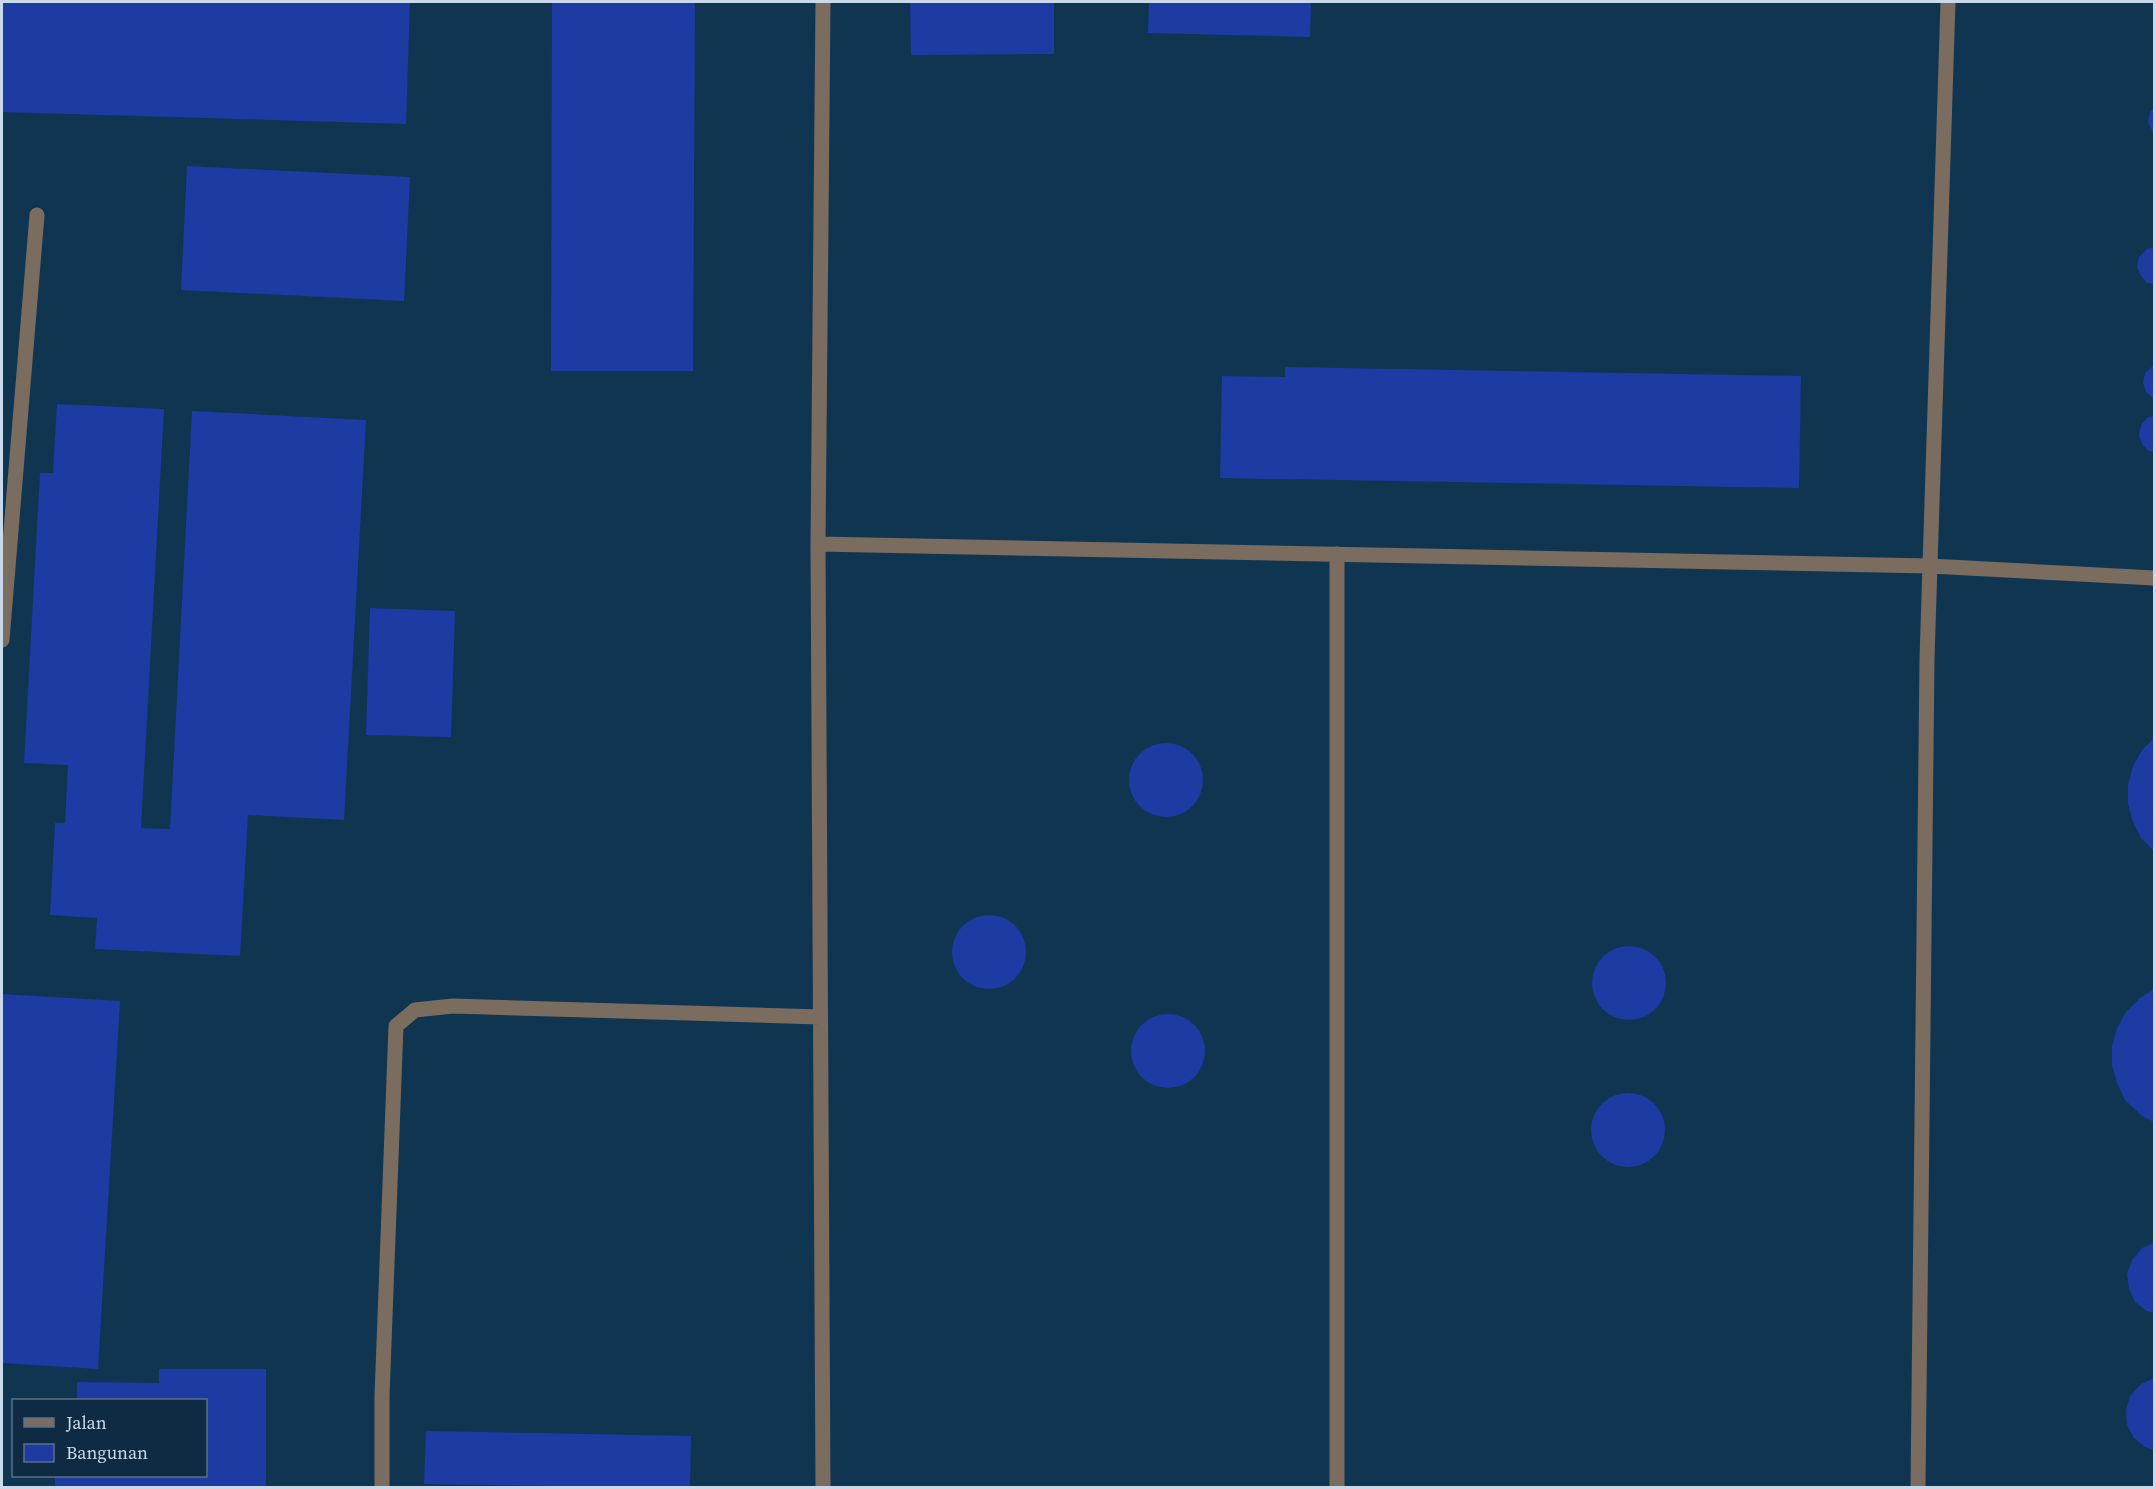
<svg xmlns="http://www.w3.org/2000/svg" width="2156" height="1489" font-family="'Source Serif 4',serif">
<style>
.built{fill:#103551;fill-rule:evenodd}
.building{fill:#1d3ba2}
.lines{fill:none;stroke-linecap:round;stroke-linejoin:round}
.minor{stroke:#7a6d60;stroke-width:15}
</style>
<rect width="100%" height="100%" fill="#0e2b43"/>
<!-- built -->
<path class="built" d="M2,2H2154V1487L2,1488ZM14,1400H206V1476H14Z"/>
<!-- building -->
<path class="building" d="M2,2H410L406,124L2,112Z
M552,2H695L693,371H551Z
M910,2H1054V54L911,55Z
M1149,2H1311L1310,37L1148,33Z
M2154,108V134L2148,122L2150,112Z
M187,166L410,177L404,301L181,290Z
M2154,247V284L2147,283L2141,276L2137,267L2139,257L2147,249Z
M2154,365V399L2146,392L2143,382L2145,373Z
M1285,367L1801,376L1799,488L1220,478L1222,376L1285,377Z
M57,404L164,409L141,828L170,829L192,411L366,420L344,820L248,815L240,956L95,949L97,918L50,915L55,823H65L68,765L24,763L40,473H53Z
M2154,416V452L2149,451L2142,444L2139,435L2141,425L2148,417Z
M370,608L455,611L451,737L366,735Z
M2154,738V851L2141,838L2133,822L2128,804V785L2133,766L2142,750Z
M1129 780a37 37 0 1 1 74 0a37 37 0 1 1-74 0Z
M952 952a37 37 0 1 1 74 0a37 37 0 1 1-74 0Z
M1592 983a37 37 0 1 1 74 0a37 37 0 1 1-74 0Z
M2154,989V1122L2142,1116L2125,1100L2117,1083L2112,1065V1046L2117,1028L2126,1012L2140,998Z
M2,994L120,1001L98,1369L2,1363Z
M1131 1051a37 37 0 1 1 74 0a37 37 0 1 1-74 0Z
M1591 1130a37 37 0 1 1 74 0a37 37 0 1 1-74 0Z
M2154,1243V1313L2147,1311L2135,1302L2129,1289L2127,1274L2132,1260L2142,1248Z
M159,1369H266V1488H55V1476H206V1400H77V1382L159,1383Z
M2154,1378V1450L2145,1447L2134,1438L2127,1425L2126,1410L2130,1396L2141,1384Z
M426,1431L691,1436L690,1488L424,1484Z"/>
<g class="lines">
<!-- minor -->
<path class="minor" d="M823,2L818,544L823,1488
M818,544L1930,566L2154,578
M2,640L37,215
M382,1488V1396L396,1026L415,1010L453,1006L820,1017
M1337,1488V554
M1918,1488L1927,659L1948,2"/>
</g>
<!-- border -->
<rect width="2156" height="1489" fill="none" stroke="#c9d9e9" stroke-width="6"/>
<!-- legend -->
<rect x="12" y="1399" width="195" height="78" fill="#0e2b43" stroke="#597185" stroke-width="1.5"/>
<rect x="24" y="1418" width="30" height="9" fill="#7a6d60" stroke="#597185" stroke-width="1.5"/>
<text x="66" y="1429" font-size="18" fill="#c9d9e9">Jalan</text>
<rect x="24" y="1444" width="30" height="18" fill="#1d3ba2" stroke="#597185" stroke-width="1.5"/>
<text x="66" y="1459" font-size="18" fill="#c9d9e9">Bangunan</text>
</svg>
